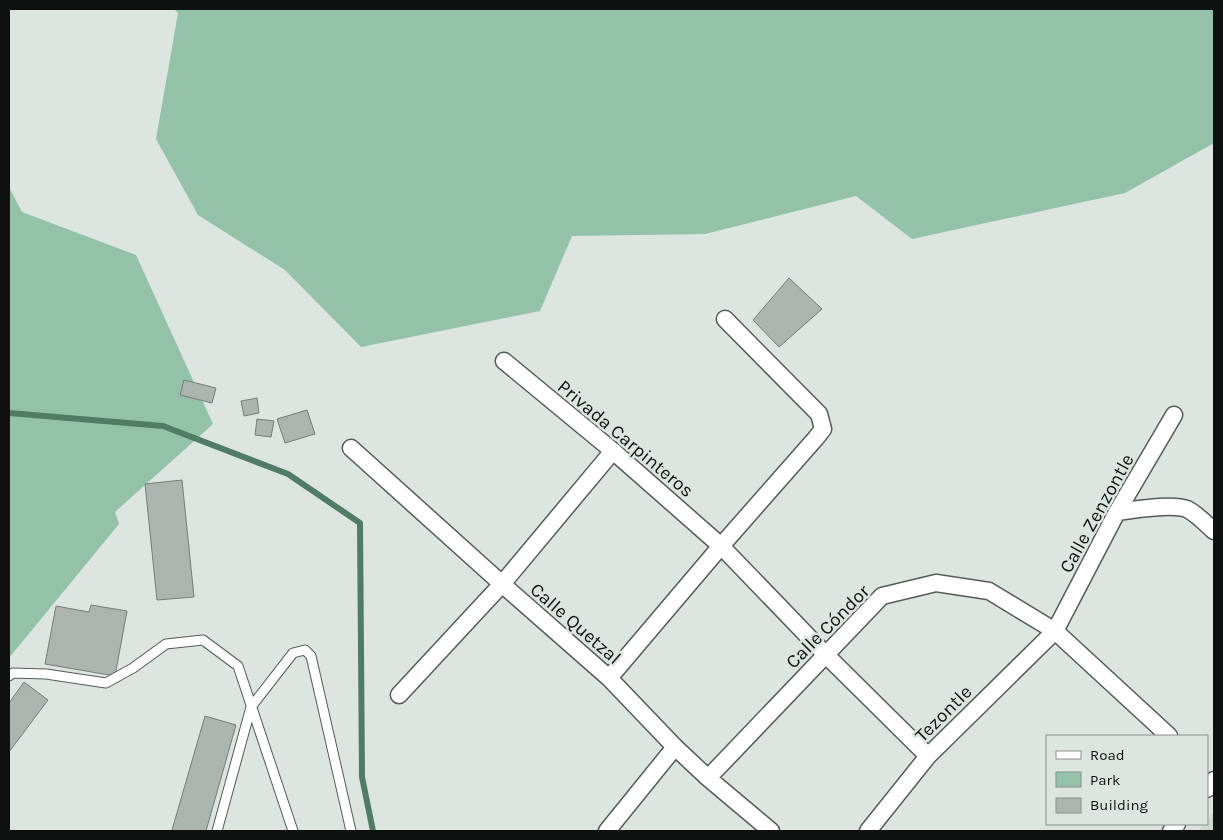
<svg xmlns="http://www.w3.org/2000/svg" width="1223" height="840" font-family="Karla,sans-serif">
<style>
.built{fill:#cbdbd1}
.green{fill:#94c2a8}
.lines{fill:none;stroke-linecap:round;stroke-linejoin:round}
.stream{stroke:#507b64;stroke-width:6}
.building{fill:#acb4af;stroke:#757d79}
.lane-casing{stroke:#545c57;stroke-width:11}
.street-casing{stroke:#545c57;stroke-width:19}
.lane{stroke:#fff;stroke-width:9}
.street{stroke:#fff;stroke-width:16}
.labels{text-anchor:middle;stroke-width:5;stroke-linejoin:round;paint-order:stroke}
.street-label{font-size:19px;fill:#0e110f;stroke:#dce5e0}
</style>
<rect width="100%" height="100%" fill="#dce5e0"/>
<!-- built -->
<path class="built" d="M1214,812V831H1198L1204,824H1207V821Z"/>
<!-- green -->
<path class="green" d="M174,9H1214V143L1125,193L912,239L856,196L705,234L572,236L540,311L361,347L285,270L198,215L156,139L178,13Z
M9,187L22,212L136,255L213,424L115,512L119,524L9,658Z"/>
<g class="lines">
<!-- stream -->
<path class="stream" d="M9,413L163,426L288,474L360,523L362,777L373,831"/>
</g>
<!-- building -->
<path class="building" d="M789,278L822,309L779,347L753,320Z
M184,380L216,388L212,403L180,395Z
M257,398L259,413L244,416L241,401Z
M307,410L315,434L285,443L277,419Z
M257,419L274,421L271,437L255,435Z
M182,480L194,597L157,600L145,484Z
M91,605L127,611L115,676L45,664L56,606L89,612Z
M24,682L48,700L9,752V703Z
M205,716L236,725L206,831H178L172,830Z"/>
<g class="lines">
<!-- lane casing -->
<g class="lane-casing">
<path id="lane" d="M9,676L13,673L46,674L106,683L133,668L166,644L203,640L238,666L293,831
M217,831L251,707L293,653L305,650L311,656L351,831"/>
</g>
<!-- street casing -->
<g class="street-casing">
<path id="street" d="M504,361L613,451L721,546L826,655L928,756
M351,448L502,584L609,678L675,747L708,778L771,831
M1117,512C1134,510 1172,503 1187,509C1197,514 1206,524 1214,531
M609,678L721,546L816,438L823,429L819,414L725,319
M399,695L502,584L613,451
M708,778L882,596L936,583L989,591L1055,631L1169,736
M1207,789L1214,780
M607,831L675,747
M868,831L928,756L1055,631L1117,512L1174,415
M1171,831L1177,824"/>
</g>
<!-- lane -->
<use href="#lane" class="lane"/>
<!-- street -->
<use href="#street" class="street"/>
</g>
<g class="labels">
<!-- street labels -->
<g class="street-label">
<text transform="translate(626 438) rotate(40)" y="7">Privada Carpinteros</text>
<text transform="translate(1096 513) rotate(-61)" y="7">Calle Zenzontle</text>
<text transform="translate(576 623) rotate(41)" y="7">Calle Quetzal</text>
<text transform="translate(827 626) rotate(-45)" y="7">Calle Cóndor</text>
<text transform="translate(943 713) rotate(-45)" y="7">Tezontle</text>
</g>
</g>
<!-- border -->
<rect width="1223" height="840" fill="none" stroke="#0e110f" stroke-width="20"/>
<!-- legend -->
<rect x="1046" y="735" width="162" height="90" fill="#dce5e0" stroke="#8a908c"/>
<rect x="1056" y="751" width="25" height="8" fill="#ffffff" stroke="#8a908c"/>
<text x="1090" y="760" font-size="15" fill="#0e110f">Road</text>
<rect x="1056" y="772" width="25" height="15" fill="#94c2a8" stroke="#8a908c"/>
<text x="1090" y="785" font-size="15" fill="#0e110f">Park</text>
<rect x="1056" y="798" width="25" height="15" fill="#acb4af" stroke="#8a908c"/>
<text x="1090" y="810" font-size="15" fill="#0e110f">Building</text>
</svg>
